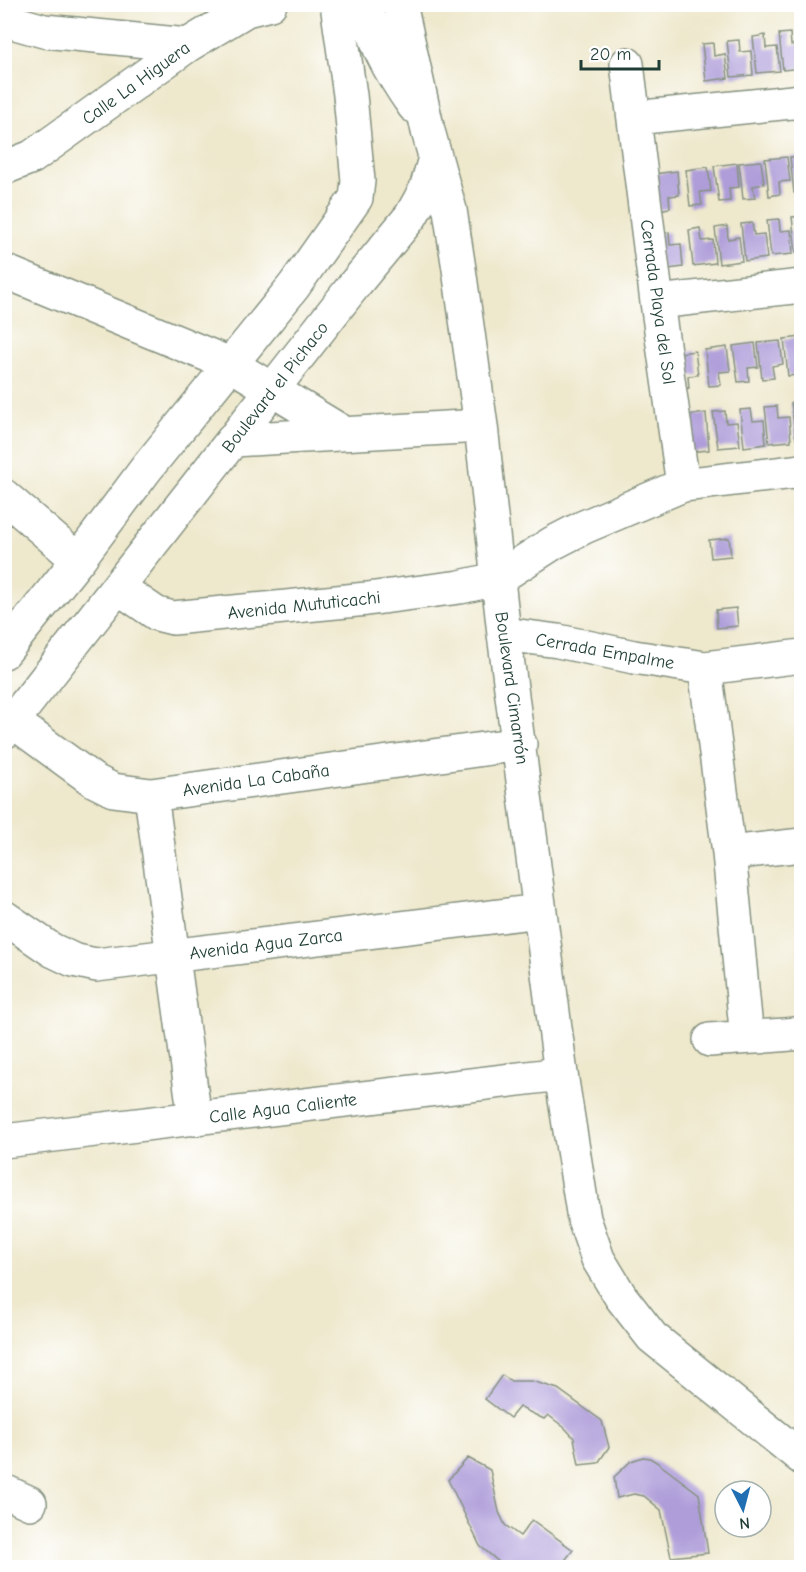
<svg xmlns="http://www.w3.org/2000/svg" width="806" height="1572" font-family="'Comic Neue',sans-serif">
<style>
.building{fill:#ae9dd9}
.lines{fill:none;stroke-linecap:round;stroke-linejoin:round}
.minor-casing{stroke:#869280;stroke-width:36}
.minor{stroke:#fff;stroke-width:33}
.labels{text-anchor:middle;stroke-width:4.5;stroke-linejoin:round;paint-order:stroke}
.street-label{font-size:18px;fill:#1f3d34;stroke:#fff}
</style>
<rect width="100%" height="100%" fill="#fff"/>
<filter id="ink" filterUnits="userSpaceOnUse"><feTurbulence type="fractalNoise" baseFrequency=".0167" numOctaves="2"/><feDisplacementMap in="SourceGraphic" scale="12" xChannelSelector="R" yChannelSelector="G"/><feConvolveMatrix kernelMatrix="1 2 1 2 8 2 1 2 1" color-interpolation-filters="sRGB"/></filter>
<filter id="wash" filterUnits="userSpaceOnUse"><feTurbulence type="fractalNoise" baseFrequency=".008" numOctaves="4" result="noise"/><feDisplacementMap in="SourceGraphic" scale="24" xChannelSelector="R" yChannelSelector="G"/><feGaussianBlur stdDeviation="1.35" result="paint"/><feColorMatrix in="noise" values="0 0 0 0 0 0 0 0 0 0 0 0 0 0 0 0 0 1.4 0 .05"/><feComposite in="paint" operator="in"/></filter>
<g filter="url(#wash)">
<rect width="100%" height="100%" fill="#eee8cc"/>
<g id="blocks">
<!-- building -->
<path class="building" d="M790,33L791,45L802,44V68L783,70L779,34Z
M765,35L766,48L777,47L780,71L757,73L753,37Z
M739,40L740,52L751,51L753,75L731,77L727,41Z
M713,43L714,56L725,54L728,78L706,81L702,44Z
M802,156V192L794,193L790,157Z
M787,157L790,181L779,182L780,194L769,196L765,159Z
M761,161L764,184L753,186L755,198L743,199L739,163Z
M737,163L739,187L729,188L730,201L719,202L714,166Z
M708,167L711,191L700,192L702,205L690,206L686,170Z
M677,171L679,195L669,196L670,208L659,210L654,174Z
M802,216V252L796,253L792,217Z
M779,219L780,231L791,230L793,254L771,256L767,220Z
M752,223L754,235L764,234L767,258L745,261L741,224Z
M727,226L728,239L739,237L742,261L719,264L715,228Z
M700,228L702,241L713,240L715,263L693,266L689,230Z
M669,232L670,245L681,244L683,267L661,270L657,234Z
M802,337V361L798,362L799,375L788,376L784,339Z
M780,341L783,364L772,366L774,378L762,379L758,343Z
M755,343L758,367L748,368L749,381L738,382L733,346Z
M727,347L730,371L719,372L721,385L709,386L705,350Z
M695,351L698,375L688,376L689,388L677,390L673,354Z
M802,402V438L796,439L791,403Z
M777,406L778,418L789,417L791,441L769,443L765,407Z
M751,409L753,421L764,420L766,444L744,447L740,410Z
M725,411L726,423L737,422L740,446L718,448L713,412Z
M706,413L709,450L687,452L684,416Z
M729,538L731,556L711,558L709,540Z
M736,608L738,626L717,628L716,610Z
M502,1375L511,1381H532L558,1389L602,1421L609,1447L598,1463L579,1465L574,1438L565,1428L548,1415L544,1419L519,1407L510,1418L485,1399Z
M643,1457L650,1458L658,1463L699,1494L708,1553L671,1557L661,1510L644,1496L634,1494L617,1498L614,1477L631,1461Z
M468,1458L490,1470L499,1512L505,1525L520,1536L532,1520L573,1550L559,1568H497L500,1563L480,1546L448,1480Z"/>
</g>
</g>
<g filter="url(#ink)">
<use href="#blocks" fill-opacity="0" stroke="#869280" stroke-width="1.5"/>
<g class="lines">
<!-- minor casing -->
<g class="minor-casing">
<path id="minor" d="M361,4C372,18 374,37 382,53C391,72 402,89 414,106
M400,4L428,131L450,210L459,269L481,426L504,634L561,1074L584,1219L598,1259L621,1297L652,1337L802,1458
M4,13L12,22L44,31L188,45
M627,64L657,302L683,485
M634,118L802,101
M4,168L32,157L188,45L246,10L270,4
M4,271L230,364L342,432
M657,302L802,286
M233,440L481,426
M4,496L78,560
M119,588L157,614L173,618L367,599L460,587L497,579L553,543L584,527L683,485L802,471
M504,634L558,641L634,657L705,668L802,656
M4,652L78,560L146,469L294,286L356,198L358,181L350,95L337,4
M705,668L729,853L746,1029L752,1035
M4,715L93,780L113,790L151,795L520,744
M4,732L355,284L411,216L426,189L435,158
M151,795L195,1119
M729,853L802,845
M4,917L52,950L73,960L96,965L540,911
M710,1040C741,1037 770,1037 802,1033
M4,1141L561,1074
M4,1491L30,1503"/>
</g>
<!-- minor -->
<use href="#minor" class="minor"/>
</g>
</g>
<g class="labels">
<!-- street labels -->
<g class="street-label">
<text transform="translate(136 83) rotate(-36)" y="6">Calle La Higuera</text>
<text transform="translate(658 302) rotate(82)" y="6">Cerrada Playa del Sol</text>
<text transform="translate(275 387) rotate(-52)" y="6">Boulevard el Pichaco</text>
<text transform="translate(304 605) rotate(-6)" y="6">Avenida Mututicachi</text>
<text transform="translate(605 651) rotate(10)" y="6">Cerrada Empalme</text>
<text transform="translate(512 688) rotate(82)" y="6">Boulevard Cimarrón</text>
<text transform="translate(256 780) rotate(-8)" y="6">Avenida La Cabaña</text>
<text transform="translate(266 944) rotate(-7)" y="6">Avenida Agua Zarca</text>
<text transform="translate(283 1108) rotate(-7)" y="6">Calle Agua Caliente</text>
</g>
</g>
<!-- margin -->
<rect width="806" height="1572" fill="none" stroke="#fff" stroke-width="24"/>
<!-- north arrow -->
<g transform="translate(743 1509) rotate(174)"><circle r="28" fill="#ffffff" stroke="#a5b1ae" stroke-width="1.5"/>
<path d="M0-4.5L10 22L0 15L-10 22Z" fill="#1f6fb2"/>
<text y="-9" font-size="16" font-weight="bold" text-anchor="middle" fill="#1f3d34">N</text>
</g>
<!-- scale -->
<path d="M581 60v9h78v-9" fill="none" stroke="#1f3d34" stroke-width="3"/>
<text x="590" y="60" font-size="18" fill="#1f3d34" stroke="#ffffff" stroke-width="4.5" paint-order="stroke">20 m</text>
</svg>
